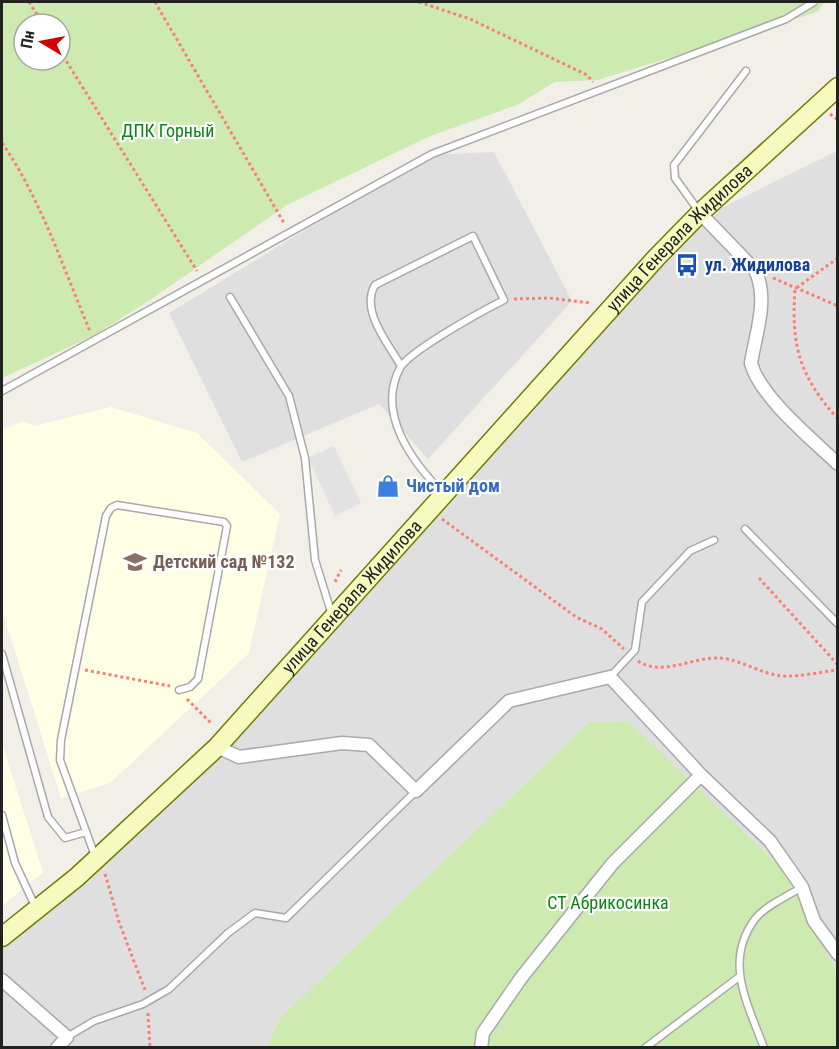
<svg xmlns="http://www.w3.org/2000/svg" width="839" height="1049" font-family="'Roboto Condensed',sans-serif">
<style>
.residential{fill:#e0dfdf}
.education{fill:#ffffe5}
.grass{fill:#cdebb0;fill-rule:evenodd}
.parking{fill:#e2e2e2}
.lines{fill:none;stroke-linecap:round;stroke-linejoin:round}
.lane-casing{stroke:#a9a9a9;stroke-width:9}
.street-casing{stroke:#a9a9a9;stroke-width:15}
.secondary-casing{stroke:#707d05;stroke-width:21}
.path{stroke:#fa8072;stroke-width:3;stroke-dasharray:3 3;stroke-linecap:butt}
.lane{stroke:#fff;stroke-width:6}
.street{stroke:#fff;stroke-width:12}
.secondary{stroke:#f7fabf;stroke-width:18}
.labels{text-anchor:middle;stroke-width:4.5;stroke-linejoin:round;paint-order:stroke}
.park-label{font-size:18px;fill:#0c8416;stroke:#fff}
.street-label{font-size:18px;fill:#222;stroke:#fff}
.transit-label{font-size:18px;font-weight:bold;fill:#164399;stroke:#fff;text-anchor:start}
.shop-label{font-size:18px;font-weight:bold;fill:#366cbe;stroke:#fff;text-anchor:start}
.education-label{font-size:18px;font-weight:bold;fill:#785e54;stroke:#fff;text-anchor:start}
</style>
<rect width="100%" height="100%" fill="#f2efe9"/>
<!-- residential -->
<path class="residential" d="M837,151V973L787,873L627,721L589,722L281,1017L265,1047H2V934L89,882L674,249L711,213Z
M494,152L572,301L428,459L379,404L242,462L169,313L428,155Z"/>
<!-- education -->
<path class="education" d="M111,407L197,433L280,514L249,653L110,783L61,798L2,610V430L23,421L34,426Z
M2,744L43,872L2,906Z"/>
<!-- grass -->
<path class="grass" d="M2,2H825L817,12L598,80L555,82L517,105L428,137L287,205L150,300L93,336L2,378ZM24,24H60V60H24Z
M628,721L787,873L837,973V1047L265,1048L281,1017L589,722Z"/>
<!-- parking -->
<path class="parking" d="M334,446L361,503L335,516L308,458Z"/>
<g class="lines">
<!-- lane casing -->
<g class="lane-casing">
<path id="lane" d="M698,210L675,178L674,165L746,71
M230,297L289,396L305,458L315,560L332,615
M401,366C388,343 360,311 375,285L473,236L504,300C484,310 409,351 400,368C376,413 412,462 443,493
M2,391L432,154L786,19L814,2
M745,529L838,624
M2,654L48,817L65,838L86,832
M610,677L635,650L642,602L690,551L714,540
M2,815L15,863L35,906
M95,856L60,760L61,740L106,516L111,508L117,505L224,522L227,526L198,679L190,687L179,690
M67,1037L94,1021L143,1004L169,989L228,933L255,913L286,918L416,791
M645,1048L739,977
M764,1048C748,1004 723,962 755,919C765,906 788,896 802,887"/>
</g>
<!-- street casing -->
<g class="street-casing">
<path id="street" d="M700,213L755,270C769,299 756,332 751,363C759,396 813,440 838,464
M217,747L239,757L342,743L369,745L416,791L509,701L610,677L701,775L770,841L802,887L814,921L838,954
M2,980L67,1037L57,1048
M481,1048L483,1033L521,978L584,899L613,863L701,775"/>
</g>
<!-- secondary casing -->
<g class="secondary-casing">
<g id="secondary">
<path id="s1" d="M2,937L77,877L217,747L656,258L700,213L838,87"/>
</g>
</g>
<!-- path -->
<path class="path" d="M29,2L43,24
M155,2L284,223
M419,2L470,19L587,75L593,82
M60,51L197,271
M830,114L838,120
M2,143C41,199 63,268 90,331
M838,258L795,289C791,345 799,376 838,419
M773,278L838,306
M514,299L549,298L591,303
M442,519L576,617L602,629L624,649
M759,578L838,665
M335,582L341,570
M638,661C662,677 692,657 719,658C740,659 761,674 782,676C799,677 820,672 838,670
M85,670L170,686
M187,699L211,723
M105,874L119,922L145,990
M148,1013L150,1048"/>
<!-- lane -->
<use href="#lane" class="lane"/>
<!-- street -->
<use href="#street" class="street"/>
<!-- secondary -->
<use href="#secondary" class="secondary"/>
</g>
<!-- icons -->
<defs>
<g id="bus-bare" transform="scale(1.8)"><path d="M-5-6H5V4H4V6H2V4H-2V6H-4V4H-5ZM-3.5-4V0h7V-4ZM-3.5 1.2v1.5H-2V1.2ZM2 1.2v1.5H3.5V1.2Z" fill="#1a4fb4" stroke="#fff" stroke-width="2.5" paint-order="stroke"/></g>
<g id="shop-bare" transform="scale(1.8)"><path d="M-5-2.5h2.3a2.7 3.5 0 0 1 5.4 0H5L5.5 6h-11ZM-1.5-2.5h3a1.5 2.3 0 0 0-3 0Z" fill="#3f7fe0" stroke="#fff" stroke-width="2.5" paint-order="stroke"/></g>
<g id="school-bare" transform="scale(1.8)"><path d="M0-5L7-2L0 1L-7-2ZM-4 1L0 2.5L4 1V4Q0 6-4 4Z" fill="#8d6e63" stroke="#fff" stroke-width="2.5" paint-order="stroke"/></g>
</defs>
<g fill-rule="evenodd">
<use href="#bus-bare" x="687" y="265"/>
<use href="#shop-bare" x="388" y="486"/>
<use href="#school-bare" x="135" y="562"/>
</g>
<g class="labels">
<!-- park labels -->
<g class="park-label">
<text x="168" y="137">ДПК Горный</text>
<text x="608" y="909">СТ Абрикосинка</text>
</g>
<!-- street labels -->
<g class="street-label">
<text dy="6" stroke="none"><textPath href="#s1" startOffset="975">улица Генерала Жидилова</textPath></text>
<text dy="6" stroke="none"><textPath href="#s1" startOffset="489">улица Генерала Жидилова</textPath></text>
</g>
<!-- transit labels -->
<g class="transit-label">
<text x="705" y="271">ул. Жидилова</text>
</g>
<!-- shop labels -->
<g class="shop-label">
<text x="406" y="492">Чистый дом</text>
</g>
<!-- education labels -->
<g class="education-label">
<text x="153" y="568">Детский сад №132</text>
</g>
</g>
<!-- border -->
<rect width="839" height="1049" fill="none" stroke="#222222" stroke-width="6"/>
<!-- north arrow -->
<g transform="translate(42 42) rotate(280)"><circle r="28" fill="#ffffff" stroke="#a7a7a7" stroke-width="1.5"/>
<path d="M0-4.5L10 22L0 15L-10 22Z" fill="#d40000"/>
<text y="-9" font-size="16" font-weight="bold" text-anchor="middle" fill="#222222">Пн</text>
</g>
</svg>
